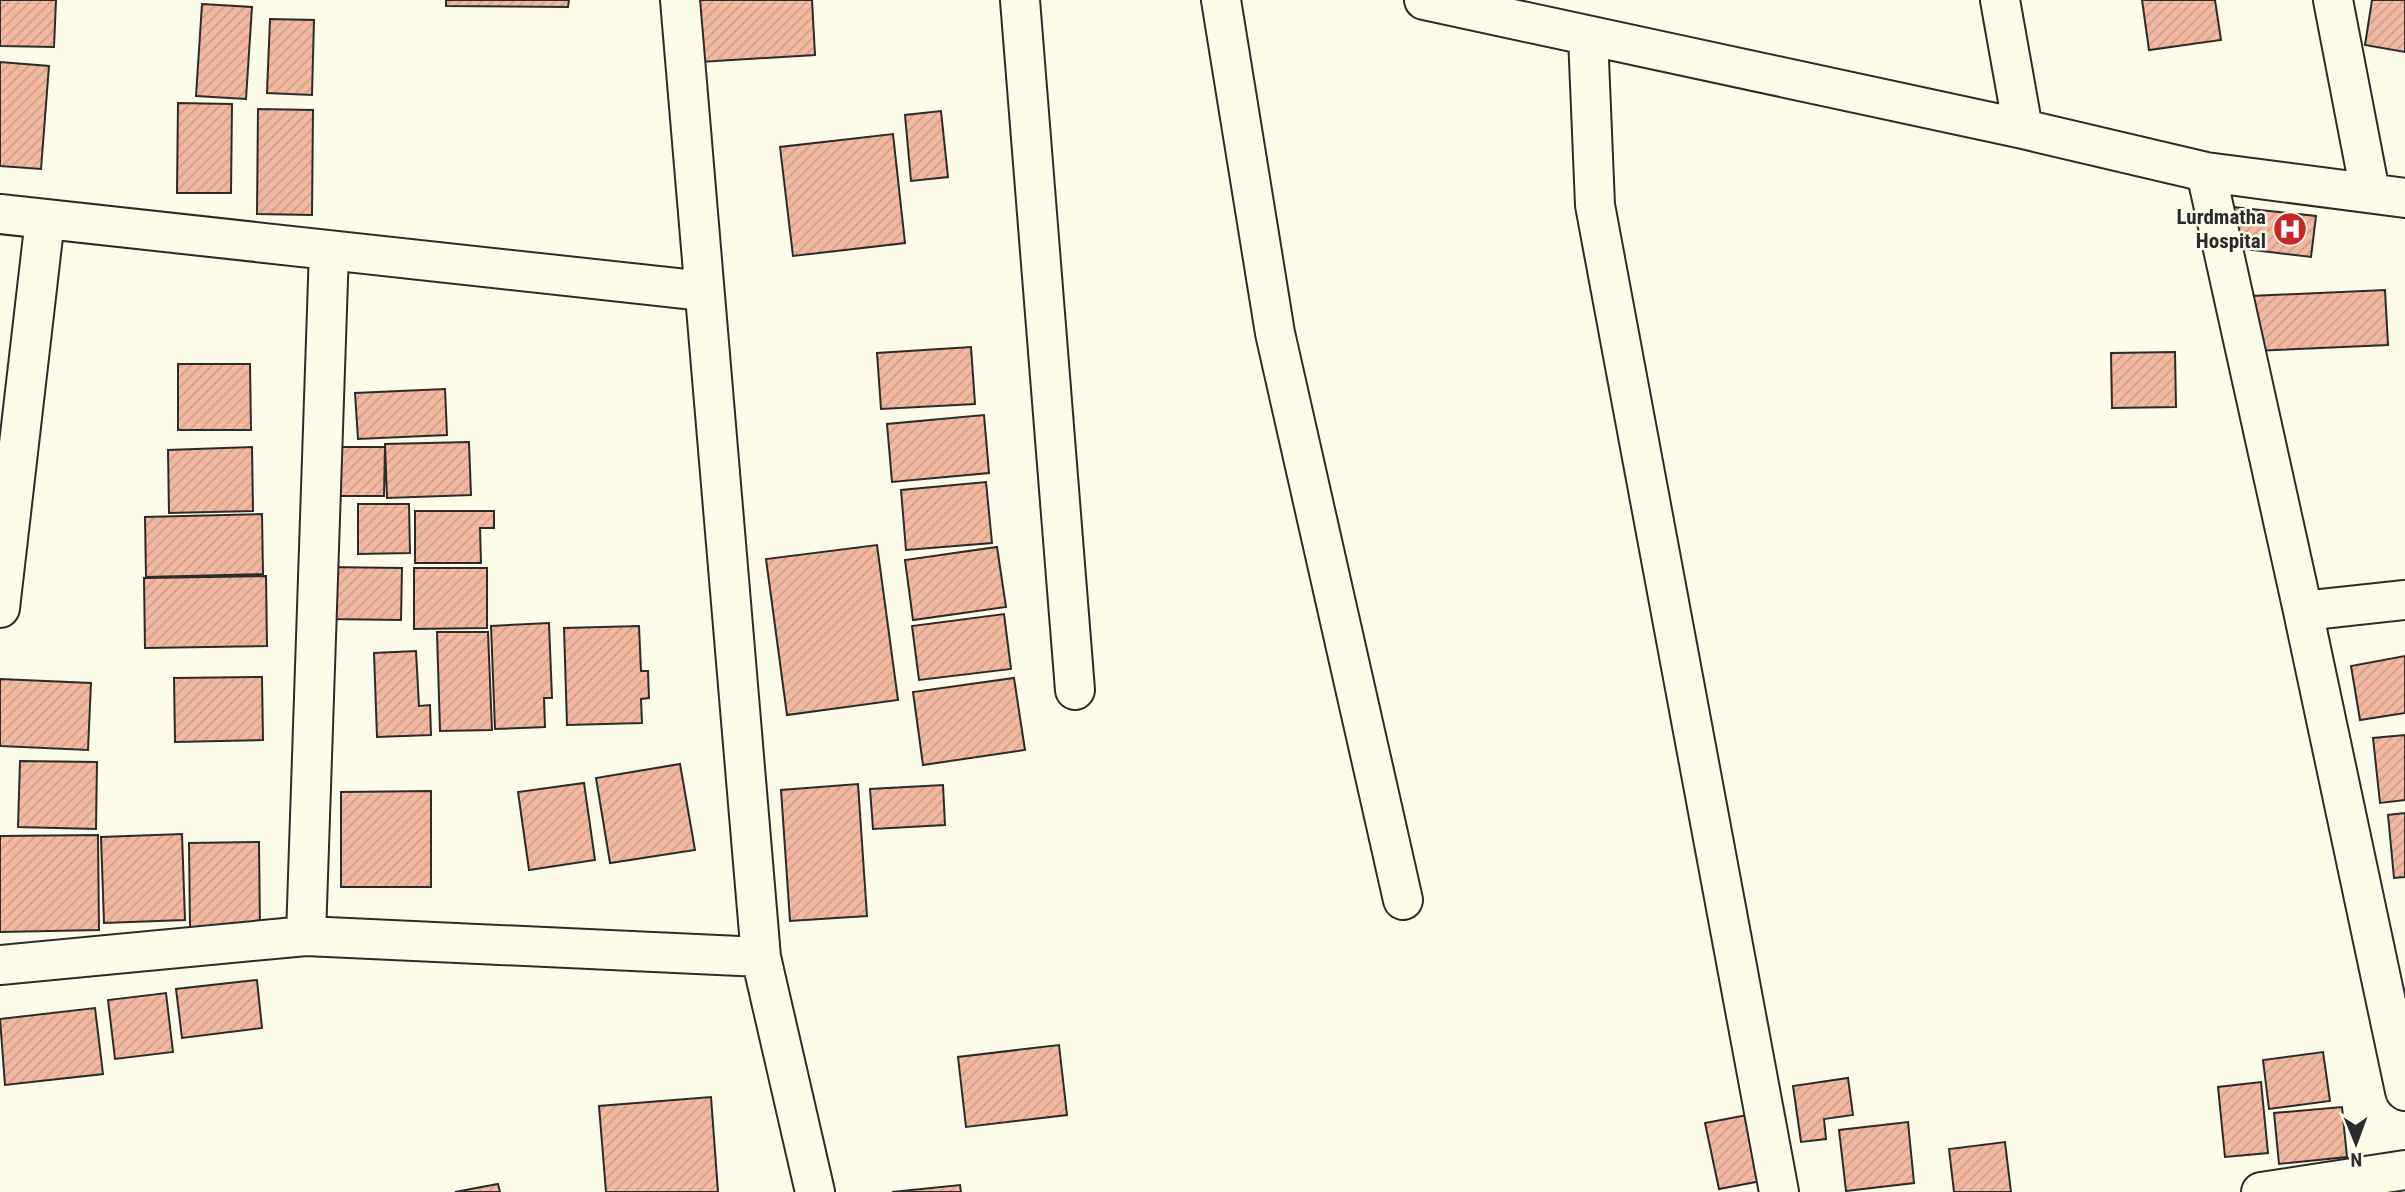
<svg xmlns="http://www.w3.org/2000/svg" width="2405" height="1192" font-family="'Roboto Condensed',sans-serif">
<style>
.building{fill:url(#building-hatch);stroke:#2b2b2b;stroke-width:2}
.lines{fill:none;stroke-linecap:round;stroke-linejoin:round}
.street-casing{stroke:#2b2b2b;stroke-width:42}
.street{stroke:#fdfbea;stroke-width:38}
.labels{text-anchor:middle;stroke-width:5;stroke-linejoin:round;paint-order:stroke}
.poi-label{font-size:21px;font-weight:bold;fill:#2b2b2b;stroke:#fdfbea;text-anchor:end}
</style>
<defs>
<pattern id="building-hatch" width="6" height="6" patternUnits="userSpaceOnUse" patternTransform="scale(1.75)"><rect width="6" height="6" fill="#f2b8a0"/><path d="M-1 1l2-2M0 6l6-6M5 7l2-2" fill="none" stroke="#d09e8a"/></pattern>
</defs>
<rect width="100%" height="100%" fill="#fdfbea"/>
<!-- building -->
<path class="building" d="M0,0H56L54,47L0,46Z
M446,0H569L568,7L446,6Z
M696,0H812L815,55L700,62Z
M2142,0H2215L2221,40L2149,50Z
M2372,0H2405V52L2365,45Z
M202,4L252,7L246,99L196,96Z
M270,19L314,20L312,95L267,93Z
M0,62L49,66L41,169L0,166Z
M178,103L232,104L231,193H177Z
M258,109L313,110L312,215L257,214Z
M941,111L948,177L911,181L905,115Z
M893,134L905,243L793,256L780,147Z
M2233,207L2316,216L2311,257L2228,247Z
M2385,290L2388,345L2253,351L2251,296Z
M971,347L975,404L881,409L877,353Z
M2175,352L2176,407L2112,408L2111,353Z
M178,364H250L251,430H178Z
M445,389L447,435L358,439L355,393Z
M984,415L989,473L892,482L887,424Z
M469,442L471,495L387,498L385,444Z
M252,447L253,511L169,513L168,450Z
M338,447H385L384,496H338Z
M986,482L992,543L906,550L901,490Z
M358,504H409L410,553L358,554Z
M415,511H494V528H480L481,563H415Z
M262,514L263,574L146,577L145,517Z
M877,545L898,700L787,715L766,559Z
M997,547L1006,607L913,620L905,560Z
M327,567L402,568L401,620L327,619Z
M414,568H487V628L414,629Z
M266,576L267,646L145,648L144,578Z
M1004,614L1011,669L919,680L912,626Z
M549,623L552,698H544L545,727L495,729L491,626Z
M639,626L641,671H648L649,698L641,699L642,723L567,725L564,628Z
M437,632H488L492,730L440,731Z
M416,651L419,706L430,705L431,735L377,737L374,653Z
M2405,656V713L2360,720L2351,666Z
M262,677L263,740L175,742L174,678Z
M1014,678L1025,750L923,765L913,692Z
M0,679L91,683L88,750L0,746Z
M2405,735V800L2380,803L2373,738Z
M20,761L97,762L96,829L18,827Z
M680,764L695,850L610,863L596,778Z
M584,783L595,860L529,870L518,792Z
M858,784L867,916L790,921L781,790Z
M943,785L945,825L873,829L870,789Z
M431,791V887H341V792Z
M2405,813V877L2394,878L2388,815Z
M182,834L185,920L104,923L101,837Z
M98,835L99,930L0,932V836Z
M259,842L260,928H190L189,843Z
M257,980L262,1028L182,1038L176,989Z
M166,993L173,1052L115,1059L108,1000Z
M95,1008L103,1074L5,1085L0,1019Z
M1059,1045L1067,1115L966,1127L958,1057Z
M2323,1052L2330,1101L2269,1109L2263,1060Z
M1848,1078L1853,1115L1824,1119L1826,1139L1801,1142L1793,1086Z
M2261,1082L2268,1153L2225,1157L2218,1087Z
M711,1097L718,1192H606L599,1106Z
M2342,1107L2347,1157L2279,1164L2274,1113Z
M1763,1112L1777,1178L1719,1189L1705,1123Z
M1908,1122L1914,1183L1846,1191L1839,1130Z
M2005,1142L2011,1192H1954L1949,1149Z
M498,1184L500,1192H455Z
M960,1185L961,1192H892Z"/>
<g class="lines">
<!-- street casing -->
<g class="street-casing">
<path id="street" d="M680,0L761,957L815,1192
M1020,0L1075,690
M1221,0L1275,333L1403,900
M1424,0L2023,129L2206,172L2405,198
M2000,0L2023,129
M2333,0L2370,192
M1588,36L1595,205L1779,1192
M2206,172L2303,611L2405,1091
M0,214L704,291
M0,608L45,219
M2303,611L2405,600
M306,936L329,250
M0,965L306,936L761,957
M2261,1192L2405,1170"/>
</g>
<!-- street -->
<use href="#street" class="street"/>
</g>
<!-- icons -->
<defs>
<g id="hospital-disc" transform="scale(1.75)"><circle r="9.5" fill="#c62828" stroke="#fdfbea"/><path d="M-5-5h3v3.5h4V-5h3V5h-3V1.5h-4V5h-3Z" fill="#fff"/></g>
</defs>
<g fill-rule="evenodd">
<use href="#hospital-disc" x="2290" y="229"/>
</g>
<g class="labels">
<!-- poi labels -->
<g class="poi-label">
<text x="2266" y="224">Lurdmatha<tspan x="2266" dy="24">Hospital</tspan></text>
</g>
</g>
<!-- north arrow -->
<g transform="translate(2356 1143) rotate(179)" stroke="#fdfbea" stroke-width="5" paint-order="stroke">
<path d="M0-5L12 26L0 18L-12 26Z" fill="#2b2b2b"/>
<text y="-10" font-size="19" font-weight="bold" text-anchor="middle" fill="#2b2b2b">N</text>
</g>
</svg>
